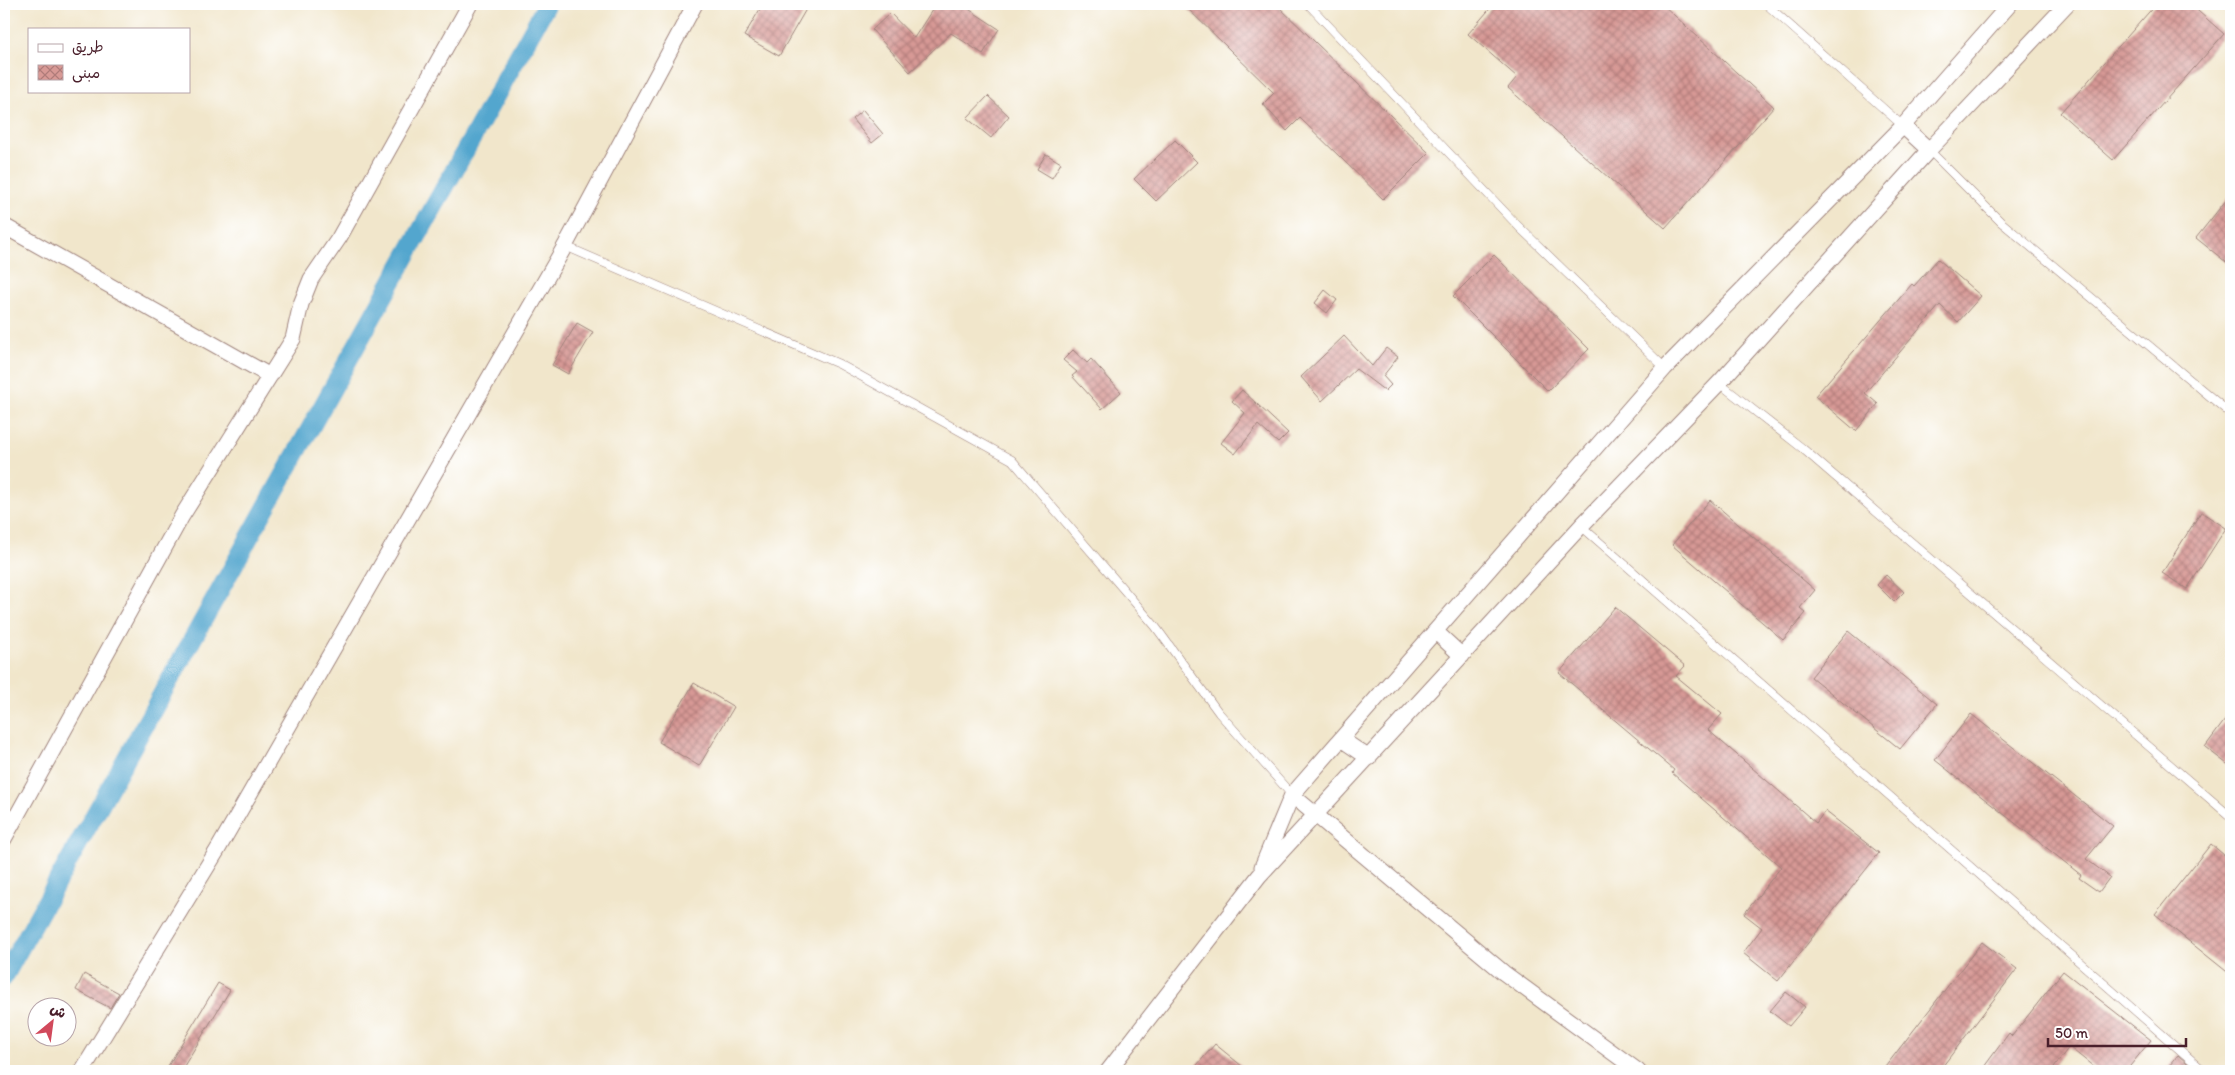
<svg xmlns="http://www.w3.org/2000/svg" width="2235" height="1075" font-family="Itim,'Playpen Sans Arabic',sans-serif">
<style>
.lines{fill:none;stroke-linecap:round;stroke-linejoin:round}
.canal{stroke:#53a6ce;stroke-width:19}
.building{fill:url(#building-cross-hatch)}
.service-casing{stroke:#9e827b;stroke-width:9}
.minor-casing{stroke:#9e827b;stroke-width:17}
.service{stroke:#fff;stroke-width:8}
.minor{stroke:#fff;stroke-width:15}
</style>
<defs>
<pattern id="building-cross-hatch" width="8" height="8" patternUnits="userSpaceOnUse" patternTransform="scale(1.25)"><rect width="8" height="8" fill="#d79995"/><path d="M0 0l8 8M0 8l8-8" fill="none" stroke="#b07c7a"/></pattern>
</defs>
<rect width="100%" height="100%" fill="#fff"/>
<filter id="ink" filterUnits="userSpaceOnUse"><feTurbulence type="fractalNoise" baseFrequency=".02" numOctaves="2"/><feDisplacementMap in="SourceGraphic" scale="10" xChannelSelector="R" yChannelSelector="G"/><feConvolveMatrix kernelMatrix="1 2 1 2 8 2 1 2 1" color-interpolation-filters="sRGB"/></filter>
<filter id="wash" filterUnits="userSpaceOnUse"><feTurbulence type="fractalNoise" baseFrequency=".0096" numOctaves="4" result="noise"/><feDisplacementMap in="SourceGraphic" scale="20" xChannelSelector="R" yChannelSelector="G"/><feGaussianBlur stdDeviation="1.12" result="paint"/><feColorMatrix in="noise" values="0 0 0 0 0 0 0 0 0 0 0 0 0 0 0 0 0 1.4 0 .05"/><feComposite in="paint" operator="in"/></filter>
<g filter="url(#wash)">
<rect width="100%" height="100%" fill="#f1e6cb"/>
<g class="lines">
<!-- canal -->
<path class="canal" d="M4,977L547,4"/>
</g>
<g id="blocks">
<!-- building -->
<path class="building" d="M763,4H809L779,56L744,36Z
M936,4H961L999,29L983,54L951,33L910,72L872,30L890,13L914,38Z
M1183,4H1276L1429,153L1383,199L1300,118L1287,131L1263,104L1274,93Z
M1494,4H1662L1774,107L1665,228L1508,88L1517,77L1468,34Z
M2156,4H2190L2224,34L2113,160L2060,113Z
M988,96L1009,116L991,138L967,118Z
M863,110L883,134L872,143L852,119Z
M1175,140L1197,162L1156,201L1134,179Z
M1046,154L1061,163L1052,178L1037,169Z
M2231,194V266L2196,238Z
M1494,255L1589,349L1548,391L1453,296Z
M1938,259L1981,296L1958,322L1940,305L1865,393L1878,404L1856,431L1815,396L1912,284L1914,286Z
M1325,290L1337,300L1327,313L1315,303Z
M577,323L593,332L568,374L552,365Z
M1344,336L1372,366L1386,348L1398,357L1383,376L1391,385L1385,391L1356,369L1322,401L1301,377Z
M1073,350L1087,363L1091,359L1121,392L1102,409L1072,376L1077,372L1063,360Z
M1242,390L1288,433L1278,443L1258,425L1235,454L1221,443L1245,413L1232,401Z
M1710,500L1815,590L1800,608L1806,613L1783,640L1672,545Z
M2201,512L2226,528L2187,589L2162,573Z
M1886,575L1904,592L1894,602L1877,585Z
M1615,607L1685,666L1676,676L1722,714L1708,730L1816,823L1825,811L1879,853L1778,981L1743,953L1762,928L1744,914L1781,867L1672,773L1674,770L1559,673Z
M1848,631L1937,704L1900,749L1811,677Z
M694,683L734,707L699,766L659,742Z
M2231,712V767L2205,747Z
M1971,714L2113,826L2086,859L2110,877L2099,892L2079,878L2081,875L1935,760Z
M2211,844L2231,861V975L2155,914Z
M1982,942L2017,969L1939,1071H1882Z
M2063,971L2151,1040L2126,1071H2099L2069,1047L2051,1071H1981L2009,1033L2012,1036Z
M84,974L119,993L110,1008L76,990Z
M218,983L230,990L181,1071H165Z
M1786,992L1805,1007L1789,1026L1770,1011Z
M1215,1044L1248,1071H1192Z
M2178,1055L2196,1071H2165Z"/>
</g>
</g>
<g filter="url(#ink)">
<use href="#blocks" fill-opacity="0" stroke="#9e827b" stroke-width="1"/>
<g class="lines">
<!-- service casing -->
<g class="service-casing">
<path id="service" d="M1308,4L1519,227L1665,368
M1766,4L1903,126
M1929,150L2001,222L2231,414
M565,246L839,364L1012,460L1155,626L1219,713L1292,795
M1719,383L1802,448L2231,817
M1581,526L2204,1071"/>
</g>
<!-- minor casing -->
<g class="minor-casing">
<path id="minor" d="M1903,126L1929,150
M4,226L270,376
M1435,631L1462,656
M1341,739L1369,758
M1292,795L1504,973L1638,1071
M4,839L182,516L293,339L301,304L311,279L339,238L470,4
M1262,867L1292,795L1665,368L1903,126L2010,4
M82,1071L218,849L565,246L695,4
M1108,1071L1259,876L1581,526L1719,383L1929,150L2067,4"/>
</g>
<!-- service -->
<use href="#service" class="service"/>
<!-- minor -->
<use href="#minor" class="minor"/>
</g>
</g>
<!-- margin -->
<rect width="2235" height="1075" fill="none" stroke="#fff" stroke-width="20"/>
<!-- legend -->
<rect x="28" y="28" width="162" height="65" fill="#ffffff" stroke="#b7a5aa"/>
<rect x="38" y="44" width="25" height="8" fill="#ffffff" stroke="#b7a5aa"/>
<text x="72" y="52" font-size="15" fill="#4a1f2b">طريق</text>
<rect x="38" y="65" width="25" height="15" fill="url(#building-cross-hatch)" stroke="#b7a5aa"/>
<text x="72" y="78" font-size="15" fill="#4a1f2b">مبنى</text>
<!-- north arrow -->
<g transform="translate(52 1022) rotate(29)"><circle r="24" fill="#ffffff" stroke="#b7a5aa"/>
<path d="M0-4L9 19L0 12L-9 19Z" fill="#d1495b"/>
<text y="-8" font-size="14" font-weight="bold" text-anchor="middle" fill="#4a1f2b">ش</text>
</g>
<!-- scale -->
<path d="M2048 1038v8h138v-8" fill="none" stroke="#4a1f2b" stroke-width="2.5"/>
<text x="2055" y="1038" font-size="15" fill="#4a1f2b" stroke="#ffffff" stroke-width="4" paint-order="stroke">50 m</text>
</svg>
